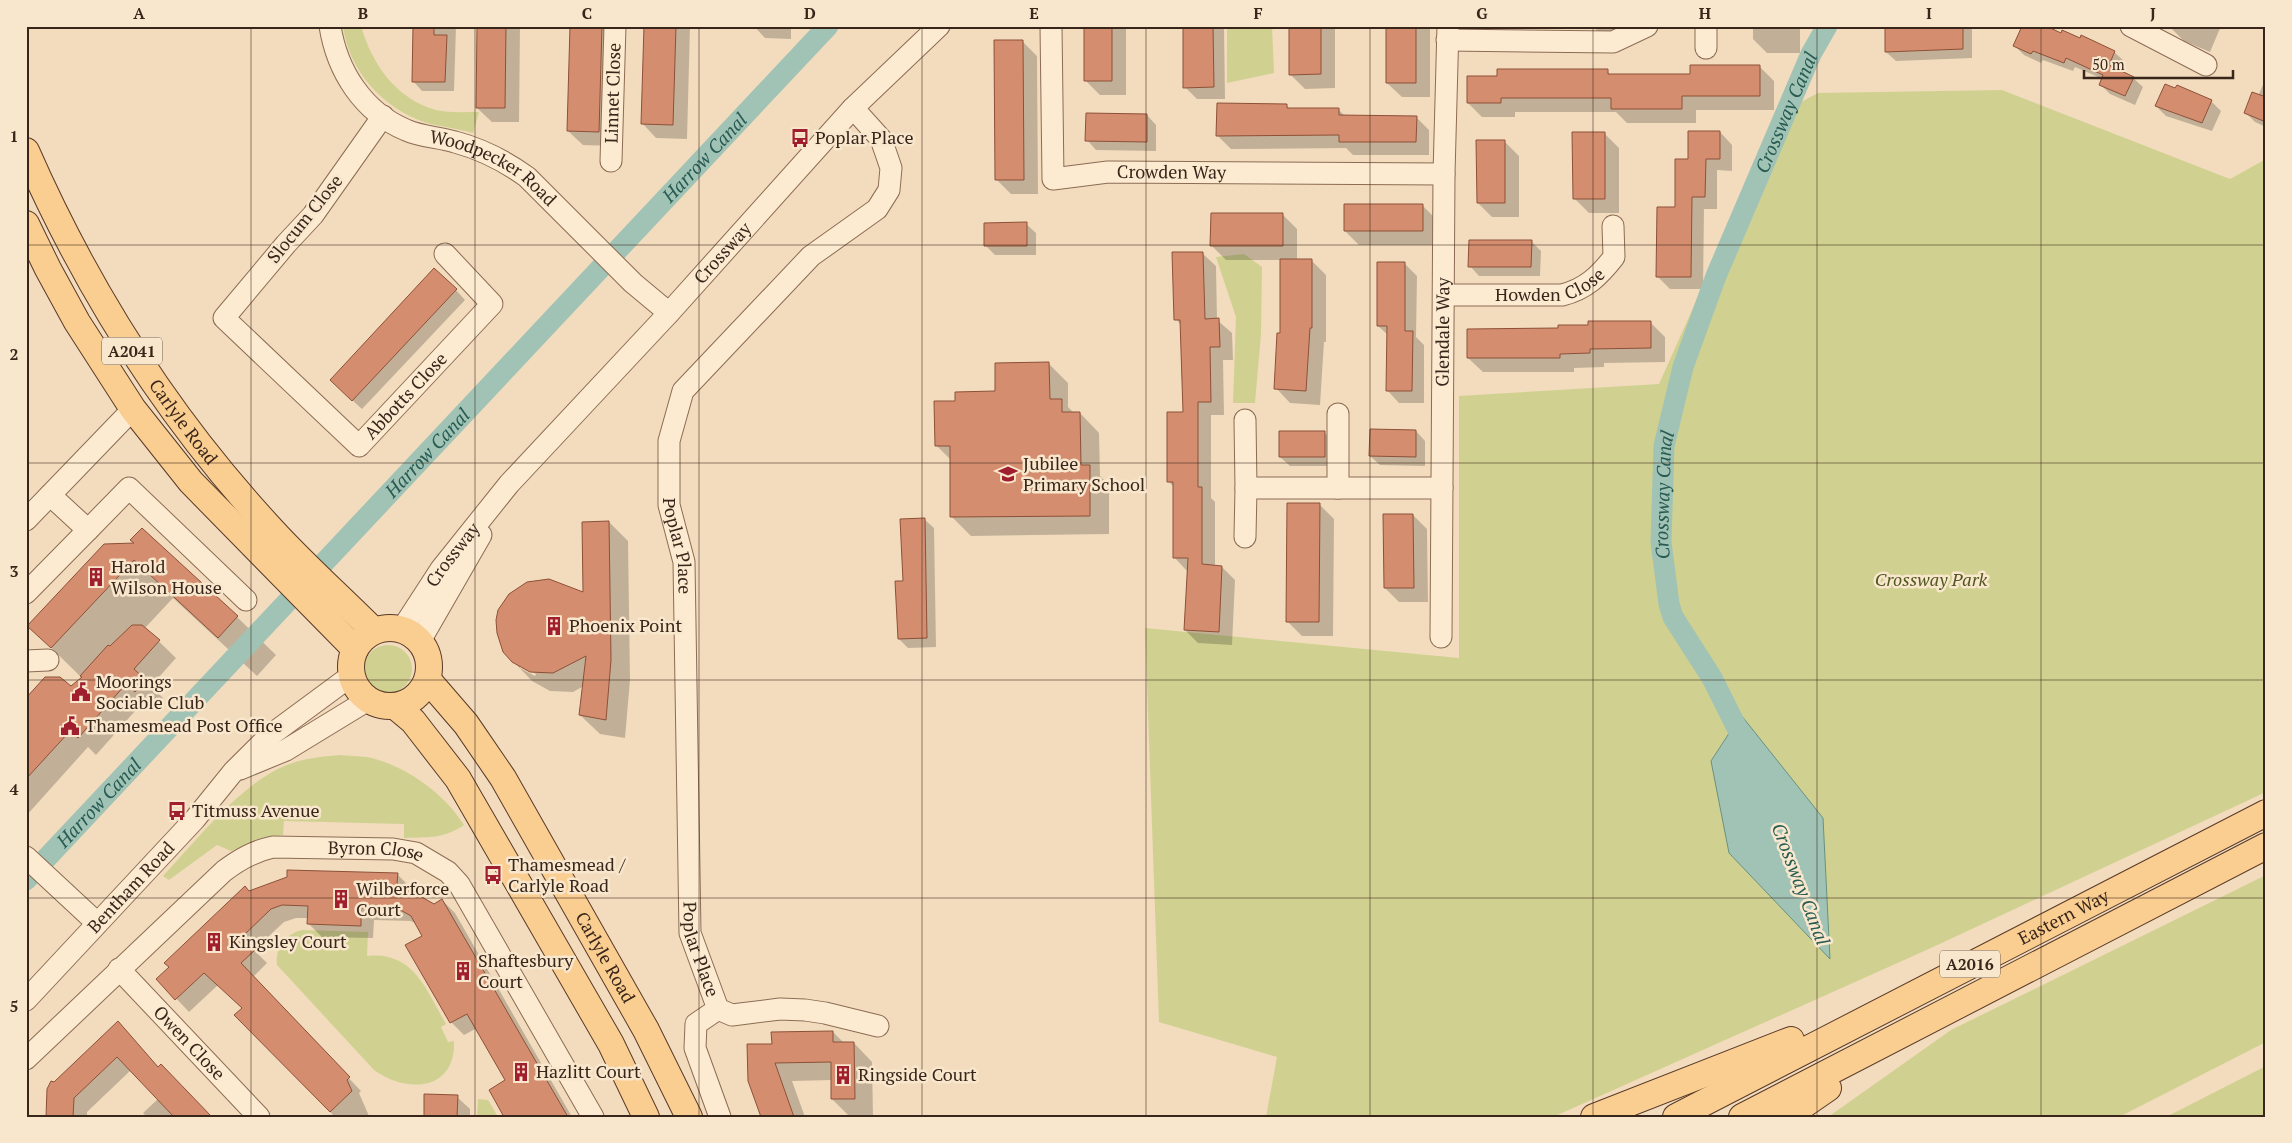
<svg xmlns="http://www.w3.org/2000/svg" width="2292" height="1143" font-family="'PT Serif',serif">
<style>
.green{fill:#d0d190}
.water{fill:#a1c3b5;stroke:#689182}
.shadow{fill:#0003;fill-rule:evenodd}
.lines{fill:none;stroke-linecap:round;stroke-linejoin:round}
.canal{stroke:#a1c3b5;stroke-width:21}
.building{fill:#d48e6f;stroke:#8d5038}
.minor-casing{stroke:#8c6c54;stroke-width:23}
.major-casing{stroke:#593a29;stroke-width:28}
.minor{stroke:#fcead1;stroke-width:21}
.major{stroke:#facd90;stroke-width:26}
.grid{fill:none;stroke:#39261b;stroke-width:1;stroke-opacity:0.55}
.labels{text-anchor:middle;stroke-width:5;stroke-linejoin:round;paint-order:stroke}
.shield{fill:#f9e7cd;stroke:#736050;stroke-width:1}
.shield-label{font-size:16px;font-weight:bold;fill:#39261b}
.street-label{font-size:18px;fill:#39261b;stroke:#f9e7cd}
.poi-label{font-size:18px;fill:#39261b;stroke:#f9e7cd;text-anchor:start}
.park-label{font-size:18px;font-style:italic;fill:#50581f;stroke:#f9e7cd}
.water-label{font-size:19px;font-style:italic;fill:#285b52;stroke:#f9e7cd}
.neatline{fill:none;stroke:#39261b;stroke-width:2}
.grid-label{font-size:16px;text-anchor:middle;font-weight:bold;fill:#39261b}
</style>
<rect width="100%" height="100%" fill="#f2dcbd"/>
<!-- green -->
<path class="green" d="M343,26H361C372,64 396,99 436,110C448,113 465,112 479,112L473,133C457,128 440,127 424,122C382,107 349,71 343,26Z
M1227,26H1272L1274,73L1227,83Z
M2002,90L2230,179L2266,159V792L1931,948L1553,1117H1266L1277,1057L1159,1022L1145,628L1459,658V396L1659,384L1780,113L1818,93Z
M1244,254L1262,267L1261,334L1255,403H1233L1236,317L1216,257Z
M364 669a24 24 0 1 1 48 0a24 24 0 1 1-48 0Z
M339,755C348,756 358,756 367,757C405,765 444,793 464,825C444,839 428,837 404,838V824L284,821L283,835L261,838L231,851L217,845L169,880L163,876C196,841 242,782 287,765C304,758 321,757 339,755Z
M2266,875V1042L2119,1117H1828L1951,1030Z
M302,930L368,932L367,956C414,951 426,990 446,1024L441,1027L448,1042L454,1041C456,1091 407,1094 374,1070L277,965C275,948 285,934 302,930Z
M2266,1066V1117H2166Z
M478,1099L488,1100L498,1117H477Z"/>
<!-- water -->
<path class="water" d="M1741,715L1823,818L1830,959L1729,853L1711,761Z"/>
<!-- shadow -->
<path class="shadow" d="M414,26H456L454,91H422L413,81Z
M478,26H520L519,122H492L477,108Z
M571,26H608L613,146L583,145L568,131Z
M645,26H690L687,139L656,138L642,123Z
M754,26H791V39L765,38Z
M1086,26H1126V95H1100L1086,81Z
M1184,26H1224L1225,99H1197L1185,87Z
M1290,26H1335V88L1305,89L1290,74Z
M1387,26H1430V97H1402L1387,83Z
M1497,26H1525V29H1499Z
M1593,26H1632L1601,35Z
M1753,26H1800V53H1767L1753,39Z
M1886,26H1969L1972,30V58L1896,61L1886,52Z
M2221,26L2210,52L2184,41L2170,27Z
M2061,35L2114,52L2124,61L2119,72L2133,78L2143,87L2135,105L2110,94L2100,84L2103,79L2075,67L2073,71L2043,60L2041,63L2024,55L2014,45Z
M1023,42L1037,56L1038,194H1011L996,179Z
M1759,66L1774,81V110H1696V123H1627L1616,112H1515V117H1482L1468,103L1499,77L1607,71L1612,76H1691Z
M2266,78V127L2255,122L2245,112L2258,96Z
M2211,101L2221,111L2212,131L2166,116L2156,106Z
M1286,105L1290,109H1338L1345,116L1416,117L1429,130V155H1353L1346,148L1231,149L1218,136Z
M1147,115L1156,125V151L1096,150L1087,140Z
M1720,132L1732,145V171L1717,170V209H1704L1703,289H1670L1657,276L1689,160Z
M1604,133L1619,148V213H1589L1574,198Z
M1504,141L1519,156V217H1492L1478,203Z
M1422,205L1437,220V245H1359L1345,231Z
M1282,214L1297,229V260H1311L1326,275V342H1324L1320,405L1290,403L1276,388L1282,334L1281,260H1226L1212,246Z
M1026,224L1036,233V255H995L986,246Z
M1531,241L1541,251L1540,276H1479L1470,266Z
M1202,253L1216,266L1217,320L1232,333L1233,360H1223L1224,415H1211V498L1215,502V566L1222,567L1235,580L1232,645L1198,643L1185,630L1187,571L1174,557V487L1168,481L1184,413L1181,325L1176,319Z
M1405,264L1417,276L1416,337L1424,345V403H1399L1387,390L1388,335L1378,326Z
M456,290L465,300L362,409L341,390Z
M1650,322L1665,337V362L1604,363V367L1574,368V372H1483L1468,358L1559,330Z
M1049,364L1068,383V407L1075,414L1080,413L1099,433L1100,476L1109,485V534L971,536L951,516V460L936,445L956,402L996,393Z
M1416,431L1425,441V466L1380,465L1370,456Z
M1324,432L1334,442V466H1290L1280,457Z
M1319,504L1334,519L1333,636H1302L1287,621Z
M1413,515L1427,529L1428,602H1399L1385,588Z
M924,519L934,528L936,647L908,648L899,639Z
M609,522L628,541L630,680L625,738L600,734L580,715L584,686L573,692L550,691L532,681L513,661L584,593ZM520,665L536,674L535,676L520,668Z
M137,545L237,617L276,655L257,676L173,598L145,628L176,658L151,686L163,698L153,709L144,701L96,755L88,747L26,816V700L71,688L82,678L29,626Z
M397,874L410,887V891L434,905L442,900L455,913L572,1117H506L507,1081L477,1028L464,1035L451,1022L407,946L424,936L417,924L411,921L374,920L373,938L322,937L309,924V918H296L284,922L254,950L267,963L253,977L361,1091L359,1093L369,1116L372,1117H335L236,1015L243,1009L218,985L189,1012L158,979L249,892Z
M118,1023L159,1068L211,1117H147L143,1113L158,1099L131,1070L87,1112V1117H48L54,1084Z
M833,1032L844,1043H854L872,1062L873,1117H850L832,1099V1080L792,1081L805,1117H762L773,1045Z
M457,1097L470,1109V1117H425Z"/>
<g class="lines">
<!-- canal -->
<g class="canal">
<path id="s1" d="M1748,750L1712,678L1673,617L1669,604L1661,542L1664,446L1683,367L1716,276L1811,54L1827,26"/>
<path id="s2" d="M26,880L828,26"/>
</g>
</g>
<!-- building -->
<path class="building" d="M413,26H434V35H447L445,82H412Z
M477,26H506L505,108H476Z
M570,26H602L599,132L567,131Z
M644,26H676L673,125L641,124Z
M1084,26H1112V81H1084Z
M1183,26H1213L1214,87L1183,88Z
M1289,26H1321V74L1289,75Z
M1386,26H1416V83H1386Z
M1885,26H1963V49L1885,52Z
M2022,26H2046L2061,33L2062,30L2080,38L2081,35L2115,51L2109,65L2134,77L2125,96L2099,85L2103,75L2066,58L2064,63L2033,51L2031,54L2013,46Z
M994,40H1023L1024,180H995Z
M1690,65H1760V96H1682V109H1611V98H1501V103H1467V76H1497V69H1608V74H1690Z
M2165,84L2175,88L2177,85L2212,100L2202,123L2155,106Z
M2252,92L2266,97V122L2244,113Z
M1217,103L1287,104V108H1339V115L1417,116L1416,142H1339V135L1216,136Z
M1086,113L1147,114V142L1085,141Z
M1688,131H1720V159H1706L1705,197H1692L1691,277H1656L1657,207H1675V159H1688Z
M1572,132H1605V199H1573Z
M1476,140H1505V203H1477Z
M1344,204H1423V231H1344Z
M1211,213H1283V246H1210Z
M1027,222V246H984V223Z
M1469,240H1532L1531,267H1468Z
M1172,252H1203L1205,319L1219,318L1220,347H1210L1211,402H1198V487H1202V564L1222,566L1219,632L1184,630L1188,558H1173V482H1167V412H1183L1180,320H1174Z
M1280,259H1312V328H1310L1306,391L1274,389L1277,333H1280Z
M1377,262H1405V331H1413L1412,391H1386L1387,326H1377Z
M434,268L457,289L352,401L330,380Z
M1588,321H1651V348L1590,349V353L1560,354V358H1467V329L1558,328V325H1588Z
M1049,362L1050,399H1062V412H1080L1081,465H1090V516L950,517V446H935L934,401H955V392L995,391V363Z
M1370,429L1416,430V457L1369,456Z
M1279,431H1325V457H1279Z
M1287,503H1320L1319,622H1286Z
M1383,514H1413L1414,588H1384Z
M925,518L927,638L898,639L895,581H903L900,519Z
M609,521L611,660L606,720L579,715L586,656L553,673L530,672L512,662L503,652L497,633L496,620L498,610L509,594L527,582L549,579L583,592L582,522Z
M142,528L238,616L218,638L134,560L51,648L27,626L104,544L134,543L130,540Z
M132,625H142L160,640L134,669L146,680L135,692L126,684L78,738L70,731L26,779V698L45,677H60L71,686L82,677L80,676L108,645L110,646Z
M287,870L398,873L397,883L434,904L442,899L568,1117H504L489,1090L505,1080L467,1014L450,1023L405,945L422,936L411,916L397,908H361V926L307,924L308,906L282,905L271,909L243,936L255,950L241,963L350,1077L347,1080L352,1091L330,1112L234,1015L242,1008L204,973L175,1000L156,979L169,967L164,963L245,886L249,891L287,877Z
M118,1021L158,1067L161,1064L212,1117H174L117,1057L74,1098L73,1117H46L47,1089L51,1081L54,1082Z
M833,1031V1042H854L855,1099H831V1062L775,1063L794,1117H761L748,1081L747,1044H772L771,1032Z
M424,1094L458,1095L457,1117H424Z"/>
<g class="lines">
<!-- minor casing -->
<g class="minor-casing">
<g id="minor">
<path id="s3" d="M330,26C337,71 363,112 406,130C421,137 439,137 455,142C481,149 505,161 527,177L633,283L669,313"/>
<path id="s4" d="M1051,26L1053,179L1108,172L1444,174"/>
<path d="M1706,26V48"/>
<path d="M2131,26L2206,65"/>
<path d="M1447,40L1613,42L1647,26"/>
<path id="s5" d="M853,108L881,139L891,168L889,190L877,209L811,256L683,391L669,441V505L684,562L690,933L718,1009L732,1015L780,1009L805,1010L825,1013L878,1026"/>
<path id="s6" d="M383,116L313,215L286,244L224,318L359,446L492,304L445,254"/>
<path id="s7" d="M611,161L615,26"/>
<path id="s8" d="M1444,295H1562C1586,289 1599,276 1614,257L1613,226"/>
<path d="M1338,414V488"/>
<path d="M1245,420L1246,488"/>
<path d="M50,495L88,530L129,488L246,600"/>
<path d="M26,520L133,409"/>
<path d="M1245,537L1246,488H1442"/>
<path d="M26,593L88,530"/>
<path id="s9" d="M402,629L441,569L509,484L669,313L853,108L939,26"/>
<path id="s10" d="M1441,637L1444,174L1448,26"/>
<path d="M420,641L481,535"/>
<path d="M26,661L48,660"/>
<path d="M240,769L286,750L368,700"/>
<path d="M26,857L97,923"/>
<path id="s11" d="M119,969L259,1117"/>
<path id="s12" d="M26,1000L195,819L233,772L268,737L352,675"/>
<path d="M718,1009L696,1024L695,1048L720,1117"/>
<path id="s13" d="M26,1059L224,871C240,859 254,851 273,847L393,849L416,853L448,872L459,884L593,1117"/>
</g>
</g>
<!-- major casing -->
<g class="major-casing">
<g id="major">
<path id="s14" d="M26,151C87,290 168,418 272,530C304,565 340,597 374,631"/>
<path d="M26,224L48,269L77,322L133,409L191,482L355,649"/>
<circle cx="390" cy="667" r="39"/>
<path id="s15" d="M428,680L466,724L503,778L646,1030L689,1117"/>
<path d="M395,706L413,721L458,779L611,1044L646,1117"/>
<path d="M1594,1117L1791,1040"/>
<path id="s16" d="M1676,1117L2266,813"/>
<path d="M1742,1117L2266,846"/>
<path d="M1786,1117L1828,1088"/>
</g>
</g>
<!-- minor -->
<use href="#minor" class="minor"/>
<!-- major -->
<use href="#major" class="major"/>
</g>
<!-- grid -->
<path class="grid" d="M251,26V1117M475,26V1117M699,26V1117M922,26V1117M1146,26V1117M1370,26V1117M1593,26V1117M1817,26V1117M2041,26V1117M26,245H2266M26,463H2266M26,680H2266M26,898H2266"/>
<!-- icons -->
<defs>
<g id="bus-bare" transform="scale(1.5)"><path d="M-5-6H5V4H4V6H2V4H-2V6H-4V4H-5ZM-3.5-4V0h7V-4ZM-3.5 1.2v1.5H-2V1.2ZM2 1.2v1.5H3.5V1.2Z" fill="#a01f2e" stroke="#f9e7cd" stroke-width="2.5" paint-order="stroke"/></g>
<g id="school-bare" transform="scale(1.5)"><path d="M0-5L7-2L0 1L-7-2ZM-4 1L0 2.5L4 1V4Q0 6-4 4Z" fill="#a01f2e" stroke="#f9e7cd" stroke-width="2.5" paint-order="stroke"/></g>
<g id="building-bare" transform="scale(1.5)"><path d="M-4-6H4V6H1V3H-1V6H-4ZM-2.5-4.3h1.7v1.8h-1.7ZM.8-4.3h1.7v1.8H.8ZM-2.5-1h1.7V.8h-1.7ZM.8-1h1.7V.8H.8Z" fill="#a01f2e" stroke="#f9e7cd" stroke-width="2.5" paint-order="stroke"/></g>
<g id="civic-bare" transform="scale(1.5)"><path d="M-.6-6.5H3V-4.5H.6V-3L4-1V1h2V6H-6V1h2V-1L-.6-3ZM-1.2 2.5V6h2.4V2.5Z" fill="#a01f2e" stroke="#f9e7cd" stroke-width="2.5" paint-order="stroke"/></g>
</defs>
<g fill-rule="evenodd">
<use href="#bus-bare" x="800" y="138"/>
<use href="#school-bare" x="1008" y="474"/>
<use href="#building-bare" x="96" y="577"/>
<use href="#building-bare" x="554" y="626"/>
<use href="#civic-bare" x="81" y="692"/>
<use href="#civic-bare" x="70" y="726"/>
<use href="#bus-bare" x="177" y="811"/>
<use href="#bus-bare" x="493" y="875"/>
<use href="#building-bare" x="341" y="899"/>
<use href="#building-bare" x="214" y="942"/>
<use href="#building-bare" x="463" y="971"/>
<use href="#building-bare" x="521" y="1072"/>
<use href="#building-bare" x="843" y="1075"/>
</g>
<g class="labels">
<!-- shield labels -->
<g class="shield">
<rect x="102" y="337.5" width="60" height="27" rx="4"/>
<rect x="1940" y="950.5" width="60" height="27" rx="4"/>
</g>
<g class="shield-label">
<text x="132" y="357">A2041</text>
<text x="1970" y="970">A2016</text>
</g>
<!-- street labels -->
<g class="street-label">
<text dy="6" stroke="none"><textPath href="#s7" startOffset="68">Linnet Close</textPath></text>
<text dy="6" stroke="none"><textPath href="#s3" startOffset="231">Woodpecker Road</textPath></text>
<text dy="6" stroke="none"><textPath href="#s4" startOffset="272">Crowden Way</textPath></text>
<text transform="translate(305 219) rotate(-51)" y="6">Slocum Close</text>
<text dy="6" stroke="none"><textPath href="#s9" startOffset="495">Crossway</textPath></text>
<text dy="6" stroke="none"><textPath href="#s8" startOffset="108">Howden Close</textPath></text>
<text dy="6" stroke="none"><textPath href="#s10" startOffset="305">Glendale Way</textPath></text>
<text dy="6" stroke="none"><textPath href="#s6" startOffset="512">Abbotts Close</textPath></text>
<text dy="6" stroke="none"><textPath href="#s14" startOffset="314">Carlyle Road</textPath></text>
<text dy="6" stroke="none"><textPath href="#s5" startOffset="542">Poplar Place</textPath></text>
<text dy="6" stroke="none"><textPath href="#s9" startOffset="90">Crossway</textPath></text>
<text dy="6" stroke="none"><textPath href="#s13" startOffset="431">Byron Close</textPath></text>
<text dy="6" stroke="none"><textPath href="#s12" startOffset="154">Bentham Road</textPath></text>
<text dy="6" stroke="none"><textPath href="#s16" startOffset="436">Eastern Way</textPath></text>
<text dy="6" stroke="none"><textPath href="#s5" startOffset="948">Poplar Place</textPath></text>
<text dy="6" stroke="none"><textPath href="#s15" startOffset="330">Carlyle Road</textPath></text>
<text dy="6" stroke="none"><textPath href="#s11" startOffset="102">Owen Close</textPath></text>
</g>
<!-- poi labels -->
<g class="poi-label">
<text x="815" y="144">Poplar Place</text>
<text x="1023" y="470">Jubilee<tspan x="1023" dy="21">Primary School</tspan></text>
<text x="111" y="573">Harold<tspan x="111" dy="21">Wilson House</tspan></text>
<text x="569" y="632">Phoenix Point</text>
<text x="96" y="688">Moorings<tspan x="96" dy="21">Sociable Club</tspan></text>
<text x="85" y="732">Thamesmead Post Office</text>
<text x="192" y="817">Titmuss Avenue</text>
<text x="508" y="871">Thamesmead /<tspan x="508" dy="21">Carlyle Road</tspan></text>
<text x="356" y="895">Wilberforce<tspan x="356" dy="21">Court</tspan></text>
<text x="229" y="948">Kingsley Court</text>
<text x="478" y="967">Shaftesbury<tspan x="478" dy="21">Court</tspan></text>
<text x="536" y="1078">Hazlitt Court</text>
<text x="858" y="1081">Ringside Court</text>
</g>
<!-- park labels -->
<g class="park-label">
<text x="1931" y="586">Crossway Park</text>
</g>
<!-- water labels -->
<g class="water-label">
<text dy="7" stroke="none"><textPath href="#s1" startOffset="681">Crossway Canal</textPath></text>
<text dy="7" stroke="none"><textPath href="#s2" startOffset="991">Harrow Canal</textPath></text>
<text dy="7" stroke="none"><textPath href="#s2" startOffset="586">Harrow Canal</textPath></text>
<text dy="7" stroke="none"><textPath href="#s1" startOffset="276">Crossway Canal</textPath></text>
<text dy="7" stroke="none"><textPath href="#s2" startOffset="106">Harrow Canal</textPath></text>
<text transform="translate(1801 884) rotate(69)" y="7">Crossway Canal</text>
</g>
</g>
<!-- border -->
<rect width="2292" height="1143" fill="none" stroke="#f9e7cd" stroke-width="55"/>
<!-- scale -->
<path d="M2084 70v8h149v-8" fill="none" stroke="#39261b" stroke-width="2.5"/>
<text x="2092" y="70" font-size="15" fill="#39261b" stroke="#f9e7cd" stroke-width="4" paint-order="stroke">50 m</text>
<rect x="28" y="28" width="2236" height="1088" class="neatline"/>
<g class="grid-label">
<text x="139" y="19">A</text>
<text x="363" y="19">B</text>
<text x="587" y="19">C</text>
<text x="810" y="19">D</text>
<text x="1034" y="19">E</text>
<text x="1258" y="19">F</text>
<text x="1482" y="19">G</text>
<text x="1705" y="19">H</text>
<text x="1929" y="19">I</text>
<text x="2153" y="19">J</text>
<text x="14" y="142">1</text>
<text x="14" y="360">2</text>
<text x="14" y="577">3</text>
<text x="14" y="795">4</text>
<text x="14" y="1012">5</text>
</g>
</svg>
